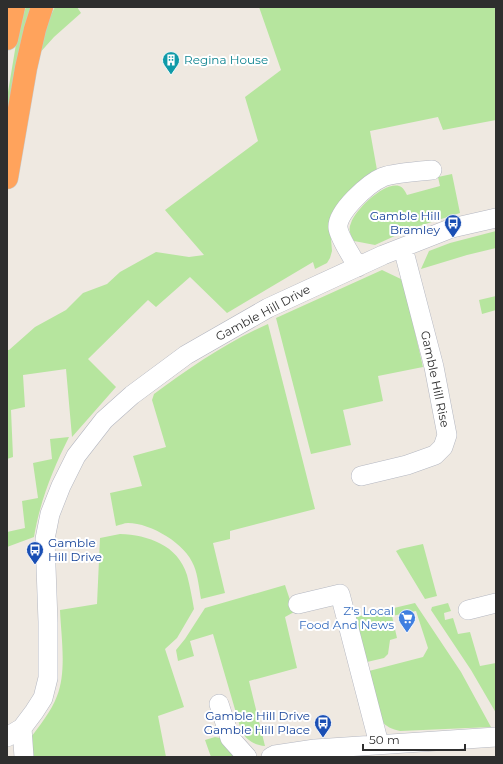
<svg xmlns="http://www.w3.org/2000/svg" width="503" height="764" font-family="Montserrat,sans-serif">
<style>
.green{fill:#b6e59e}
.lines{fill:none;stroke-linecap:round;stroke-linejoin:round}
.minor-casing{stroke:#b4b7c1;stroke-width:20}
.highway-casing{stroke:#c9c9c9;stroke-width:23}
.minor{stroke:#fff;stroke-width:19}
.highway{stroke:#ffa35c;stroke-width:22}
.labels{text-anchor:middle;stroke-width:4;stroke-linejoin:round;paint-order:stroke}
.culture-label{font-size:12px;fill:#0d838f;stroke:#fff;text-anchor:start}
.transit-label{font-size:12px;fill:#164399;stroke:#fff;text-anchor:end}
.street-label{font-size:12px;fill:#2e2e2e;stroke:#fff}
.shop-label{font-size:12px;fill:#366cbe;stroke:#fff;text-anchor:end}
</style>
<rect width="100%" height="100%" fill="#efe9e1"/>
<!-- green -->
<path class="green" d="M26,7H36L7,133V98L19,26Z
M55,7H77L81,13L54,37L37,56L46,24Z
M259,7H496V120L443,130L438,117L370,131L377,170L360,181L331,214L330,226L332,251L330,258L327,263L315,269L313,262L227,313L190,277L156,307L148,300L88,359L116,387L72,437L66,369L23,375L25,407L11,410L13,457L7,459V350H9L35,327L66,310L83,293L107,284L120,272L156,252L189,257L204,255L165,210L258,141L245,97L281,70Z
M452,174L460,213L410,229L375,245L354,241C350,235 348,229 351,223C356,209 384,182 399,186C403,187 405,191 407,195L440,186L438,177Z
M496,231V248L467,255L421,269L429,251L450,243Z
M382,270L403,280L423,367L378,376L383,401L343,410L351,445L311,454L276,318Z
M496,296V310L482,314L479,300Z
M268,324L315,509L230,531V539L213,543L225,593L201,599C199,588 198,576 194,566C186,544 151,523 128,523C124,523 120,525 116,526L110,493L142,486L133,456L166,447L152,400L154,394C189,368 227,342 268,324Z
M69,437C53,469 40,501 34,537L7,547V532L25,528L22,501L38,498L33,463L52,459L50,439Z
M120,534C148,535 178,545 187,575C190,586 192,598 194,609L177,638L165,649L184,707L158,716L166,757H31L29,740C39,726 51,712 57,696C67,671 61,636 60,610L97,604L100,538Z
M423,544L437,596L425,599L396,551L400,549Z
M285,585L294,612L285,617L297,668L249,681L265,746C254,745 246,740 241,730L213,634L190,641L194,656L178,661L176,650L185,639L205,608Z
M415,603L461,672L491,727L400,731C392,729 386,727 381,720L369,671L423,657L428,648L416,611L392,616L397,638L390,640L388,654L384,658L367,662L356,617Z
M448,603L451,611L444,613L445,620L453,618L458,634L470,632L480,666L496,663V713L471,670L431,610L432,607Z
M215,737L220,738L234,757H211L205,740Z"/>
<g class="lines">
<!-- minor casing -->
<g class="minor-casing">
<path id="minor" d="M358,267C353,259 339,236 338,228C336,212 369,183 383,177C393,173 420,171 432,170
M361,476L407,465L435,455L443,447L447,435L434,367L403,248
M298,604L340,594L379,744
M468,610L496,603
M219,704L230,738L247,757
M22,728L24,757
M7,737L22,728L34,712L43,698L48,678V622L45,539L50,514L61,486L76,456L104,420L132,395L186,355L268,308L383,255L452,228L496,218
M271,757L275,755L315,749L496,737"/>
</g>
<!-- highway casing -->
<g class="highway-casing">
<path id="highway" d="M7,39L14,7
M7,178L26,68L35,29L42,7"/>
</g>
<!-- minor -->
<use href="#minor" class="minor"/>
<!-- highway -->
<use href="#highway" class="highway"/>
</g>
<!-- icons -->
<defs>
<g id="building-pin" transform="scale(0.9)"><path d="M0 17L-7.5 6A9.5 9.5 0 1 1 7.5 6Z" fill="#0f9aa8" stroke="#fff"/><path d="M-4-6H4V6H1V3H-1V6H-4ZM-2.5-4.3h1.7v1.8h-1.7ZM.8-4.3h1.7v1.8H.8ZM-2.5-1h1.7V.8h-1.7ZM.8-1h1.7V.8H.8Z" fill="#fff"/></g>
<g id="bus-pin" transform="scale(0.9)"><path d="M0 17L-7.5 6A9.5 9.5 0 1 1 7.5 6Z" fill="#1a4fb4" stroke="#fff"/><path d="M-5-6H5V4H4V6H2V4H-2V6H-4V4H-5ZM-3.5-4V0h7V-4ZM-3.5 1.2v1.5H-2V1.2ZM2 1.2v1.5H3.5V1.2Z" fill="#fff"/></g>
<g id="supermarket-pin" transform="scale(0.9)"><path d="M0 17L-7.5 6A9.5 9.5 0 1 1 7.5 6Z" fill="#3f7fe0" stroke="#fff"/><path d="M-6-5.5h2.5l.6 2H6L4.5 2H-2.5L-4.4-4H-6ZM-1.5 3.2a1.3 1.3 0 1 0 .1 0ZM3 3.2a1.3 1.3 0 1 0 .1 0Z" fill="#fff"/></g>
</defs>
<g fill-rule="evenodd">
<use href="#building-pin" x="171" y="60"/>
<use href="#bus-pin" x="453" y="223"/>
<use href="#bus-pin" x="35" y="550"/>
<use href="#supermarket-pin" x="407" y="618"/>
<use href="#bus-pin" x="323" y="723"/>
</g>
<g class="labels">
<!-- culture labels -->
<g class="culture-label">
<text x="184" y="64">Regina House</text>
</g>
<!-- transit labels -->
<g class="transit-label">
<text x="440" y="220">Gamble Hill<tspan x="440" dy="14">Bramley</tspan></text>
<text x="48" y="547" text-anchor="start">Gamble<tspan x="48" dy="14">Hill Drive</tspan></text>
<text x="310" y="720">Gamble Hill Drive<tspan x="310" dy="14">Gamble Hill Place</tspan></text>
</g>
<!-- street labels -->
<g class="street-label">
<text transform="translate(263 313) rotate(-28)" y="4">Gamble Hill Drive</text>
<text transform="translate(435 379) rotate(78)" y="4">Gamble Hill Rise</text>
</g>
<!-- shop labels -->
<g class="shop-label">
<text x="394" y="615">Z's Local<tspan x="394" dy="14">Food And News</tspan></text>
</g>
</g>
<!-- border -->
<rect width="503" height="764" fill="none" stroke="#2e2e2e" stroke-width="16"/>
<!-- scale -->
<path d="M363 744v6h102v-6" fill="none" stroke="#2e2e2e" stroke-width="2"/>
<text x="369" y="744" font-size="12" fill="#2e2e2e" stroke="#ffffff" stroke-width="3" paint-order="stroke">50 m</text>
</svg>
